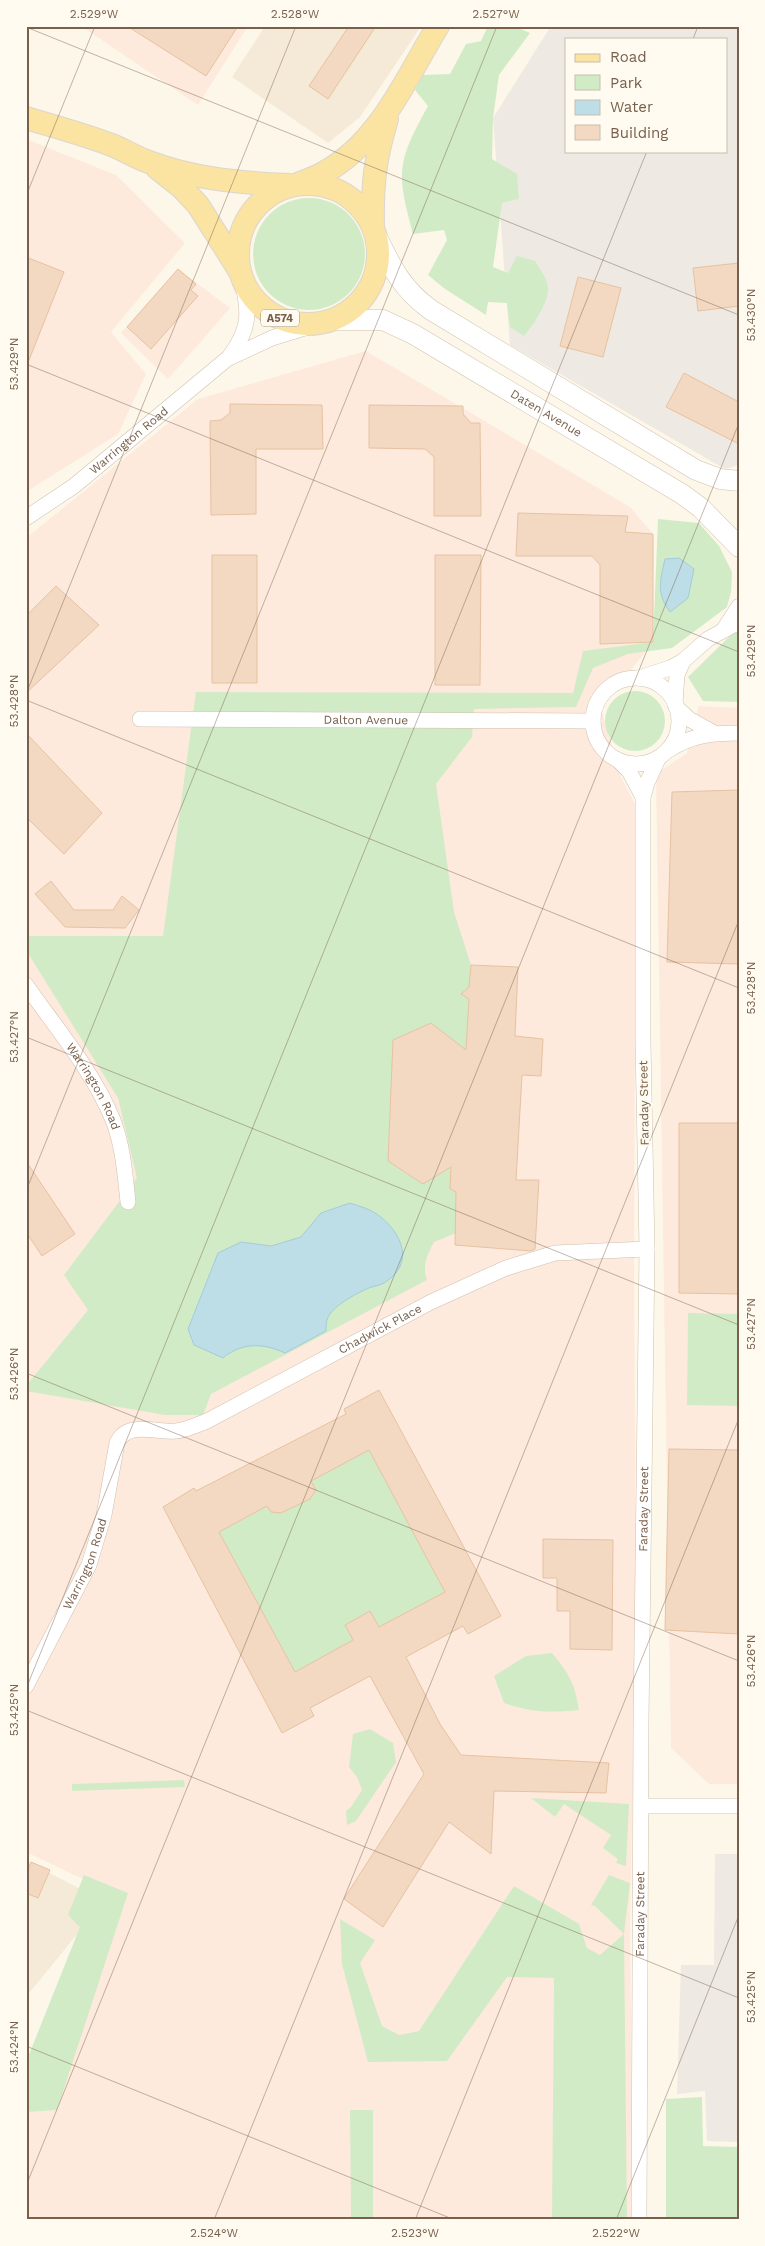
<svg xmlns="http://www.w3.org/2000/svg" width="765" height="2246" font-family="'Work Sans',sans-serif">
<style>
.residential{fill:#f5ead8}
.commercial{fill:#fdeadd}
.industrial{fill:#eee9e2;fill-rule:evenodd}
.green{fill:#d2ebc7}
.water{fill:#bddde7;stroke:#a3ccd9}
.building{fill:#f3d9c1;stroke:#e6c2a1;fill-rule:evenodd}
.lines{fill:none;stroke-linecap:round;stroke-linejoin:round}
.street-casing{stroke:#cfc0ae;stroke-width:16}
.secondary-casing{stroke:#d2c1ac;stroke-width:21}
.primary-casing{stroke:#dcd6d0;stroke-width:24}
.street{stroke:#fff;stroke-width:15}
.secondary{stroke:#fff;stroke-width:20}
.primary{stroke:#fbe3a2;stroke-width:22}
.ticks{fill:none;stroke:#78604c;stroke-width:1;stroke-opacity:0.45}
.labels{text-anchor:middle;stroke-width:5;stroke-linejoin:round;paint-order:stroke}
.shield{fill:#fffbf0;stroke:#a08e7d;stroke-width:1}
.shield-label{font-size:11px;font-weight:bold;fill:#78604c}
.street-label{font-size:12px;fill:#78604c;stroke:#fffbf0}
.neatline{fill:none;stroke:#78604c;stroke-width:2}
.ticks-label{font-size:12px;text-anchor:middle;fill:#78604c}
</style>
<rect width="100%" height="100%" fill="#fdf7e9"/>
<!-- residential -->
<path class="residential" d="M265,26H419L418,31L360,117L328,143L232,77Z
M26,1861L104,1901L26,1997Z"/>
<!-- commercial -->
<path class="commercial" d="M81,26H248L198,105Z
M26,139L116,175L185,243L111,332L146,374L118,434L26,492Z
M178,269L230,308L168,379L121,333Z
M366,351L630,507L653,534V642L601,708L620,775L636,806L634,1260L636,1630L630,1922L633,2220H26V2097L123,1898L26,1852V538L198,399Z
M699,706L739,708V1784H709L671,1748L656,774L687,753Z"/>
<!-- industrial -->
<path class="industrial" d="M551,26H739V465L725,469L510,345L493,118ZM566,39H726V151H566Z
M715,1854H739V2142L707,2141L705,2091L677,2094L681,1965H714Z"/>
<!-- green -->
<path class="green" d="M485,26H514L530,33L499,75L493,118L492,159L517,174L519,199L502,203L493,267L508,273L517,256L535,261C540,269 549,281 548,290C548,303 532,327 524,336L510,327L507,303L488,302L486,315L445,289L428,275L447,240L444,230L413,234C396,172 397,162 428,106L415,90L423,75L450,74L466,44L481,41L486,30Z
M253 254a56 56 0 1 1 112 0a56 56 0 1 1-112 0Z
M658,519L699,523L719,546L732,572L731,592L727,607L672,648L628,654L593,668L576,707L474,709L472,737L436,784L454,912L471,965L470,986L461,994L469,999L466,1050L431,1023L393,1040L388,1161L423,1184L451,1167L450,1189L456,1192V1233L434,1242C427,1255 422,1266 427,1280L211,1394L203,1415H165L26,1391V1386L88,1310L64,1275L137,1178L118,1098L26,950V936H163L196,692L573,693L583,651L653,642Z
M739,627V702L703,701L688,677Z
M605 721a30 30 0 1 1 60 0a30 30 0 1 1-60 0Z
M688,1313L739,1314V1406L687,1405Z
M369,1450L445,1592L364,1635L370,1611L345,1625L351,1636L357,1633L359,1637L295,1672L219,1532L267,1506L271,1512C287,1513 306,1503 316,1490L311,1481Z
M552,1653C569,1673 575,1684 579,1710C549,1713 533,1713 504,1703L494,1676L526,1656Z
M370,1729L393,1743L396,1762L356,1821L347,1825L346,1811L351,1807L362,1790L357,1777L349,1767L353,1734Z
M184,1780L185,1787L72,1791V1784Z
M531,1798L629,1804L626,1866L616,1863L618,1859L603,1848L611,1835L564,1804L555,1817Z
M84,1875L128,1893L57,2110L26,2112V2062L80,1927L68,1915Z
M609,1875L630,1883L624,1934L627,2220H552L554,1978L507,1977L447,2061L368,2062L342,1964L340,1919L375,1940L360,1963L382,2026L399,2035L419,2031L514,1886L579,1924L587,1948L600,1955L624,1934L595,1906L591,1905Z
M702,2097L703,2146L739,2147V2220H666V2099Z
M350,2110H373V2220H351Z"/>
<!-- water -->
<path class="water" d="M679,558L694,569L688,598L670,612C656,593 660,581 665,559Z
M350,1203C358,1206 368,1208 375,1213C401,1230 417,1263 384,1283C379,1286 373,1286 369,1288C357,1293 330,1307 327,1320C326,1323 326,1328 326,1331L285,1353C264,1343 242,1342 223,1358L194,1345L188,1329L218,1253L241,1242L271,1246L301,1237L321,1213Z"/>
<!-- building -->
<path class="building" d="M127,26H238L206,76Z
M349,26H376L328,99L309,86Z
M26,257L64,272L27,365H26Z
M739,263V306L698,311L693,268Z
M178,269L196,284L191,290L198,296L151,349L127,327Z
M578,277L621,288L603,357L560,346Z
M684,373L739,402V444L666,407Z
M230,404L322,405L323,449H256V514L211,515L210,421L221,420L230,413Z
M369,405L463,406V414L471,423H480L481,516H434V457L425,449L369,448Z
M518,513L628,516L625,532L653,534V642L600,644V565L592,556H516Z
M212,555H257V683H212Z
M435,555H481L480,685H435Z
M56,586L99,625L26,693V616Z
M26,733L102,813L64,854L26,817Z
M739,790V964L667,962L672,792Z
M51,881L74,910H113L122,896L139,910L125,928L65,927L35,894Z
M471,965L518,967L515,1036L543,1039L541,1076L522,1075L516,1180H539L535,1249L531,1251L455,1245L456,1192L450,1189L451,1167L423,1184L388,1161L393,1040L431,1023L466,1050L469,999L461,994L469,987Z
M679,1123H739V1294L679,1293Z
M26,1161L75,1234L42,1256L26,1232Z
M379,1390L501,1616L468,1634L463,1626L406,1657L440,1724L461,1755L609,1763L606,1793L494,1791L491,1854L449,1822L383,1927L344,1899L424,1774L370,1676L310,1708L314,1716L282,1733L163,1507L194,1488L196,1491L346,1414L344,1409ZM369,1450L445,1592L379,1627L370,1611L345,1625L353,1640L295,1672L219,1532L267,1506L271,1512L281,1513L310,1499L316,1490L311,1481Z
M669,1449L739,1450V1634L665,1630Z
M543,1539L613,1540L612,1650L570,1649V1611H557V1578H543Z
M31,1862L50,1870L38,1898L26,1893V1874Z"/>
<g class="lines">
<!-- street casing -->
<g class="street-casing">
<g id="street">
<path d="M230,356C251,327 249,313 242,279"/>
<path id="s1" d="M26,518L74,486L227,359L272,338L324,322"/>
<path d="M724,629L739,606"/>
<path d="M639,678L670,668L683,661L708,639L739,622"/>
<circle cx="636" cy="721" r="43"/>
<path d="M675,704L677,675L683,661"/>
<path d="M676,707L689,719L714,733"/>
<path id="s2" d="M140,719L593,721"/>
<path d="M669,750C691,735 713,733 739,733"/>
<path d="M619,761L629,771L643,797"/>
<path id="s3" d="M26,985C56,1028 93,1071 113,1120C123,1146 125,1174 128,1202"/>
<path id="s4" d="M26,1686L89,1565L104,1515L117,1443C127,1420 157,1433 176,1431C186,1430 197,1425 207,1421L431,1302L506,1268L555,1253L647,1249"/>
<path d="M642,1806H739"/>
<path id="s5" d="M639,2220L641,1723L647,1249L643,1043V797L647,783L659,757"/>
</g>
</g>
<!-- secondary casing -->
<g class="secondary-casing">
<g id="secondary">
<path d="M377,237C392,268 402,289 431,310L696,470L720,479L739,481"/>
<path id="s6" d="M333,320H383L413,334L682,494L701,508L739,547"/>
</g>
</g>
<!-- primary casing -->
<g class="primary-casing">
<path id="primary" d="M26,118C56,127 86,135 114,146C126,151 137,158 149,162C193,179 242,183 289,185
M157,168L181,187L198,205L239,270
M300,183C308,180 317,177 325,172C380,142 406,78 438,26
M238 254a70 70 0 1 1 140 0a70 70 0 1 1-140 0Z
M373,227C372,183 375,160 387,119"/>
</g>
<!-- street -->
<use href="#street" class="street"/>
<!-- secondary -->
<use href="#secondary" class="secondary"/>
<!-- primary -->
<use href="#primary" class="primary"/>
</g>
<!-- ticks -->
<path class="ticks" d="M26,27L739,315M693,39L698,26M26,196L95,26M26,364L739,652M26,694L296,26M26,700L739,988M26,1037L739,1325M26,1191L497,26M26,1373L739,1661M26,1689L647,151M26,1710L739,1998M26,2046L455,2220M26,2186L739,423M214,2220L739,920M415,2220L739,1418M616,2220L739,1915"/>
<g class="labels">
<!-- shield labels -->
<rect class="shield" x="261" y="309.5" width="38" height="17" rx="4"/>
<g class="shield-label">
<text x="280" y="322">A574</text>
</g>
<!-- street labels -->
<g class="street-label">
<text dy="4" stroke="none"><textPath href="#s6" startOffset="238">Daten Avenue</textPath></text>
<text dy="4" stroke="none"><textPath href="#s1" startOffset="129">Warrington Road</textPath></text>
<text dy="4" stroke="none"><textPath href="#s2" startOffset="226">Dalton Avenue</textPath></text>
<text dy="4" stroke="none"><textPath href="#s3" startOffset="122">Warrington Road</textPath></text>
<text transform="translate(644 1103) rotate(-91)" y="4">Faraday Street</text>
<text dy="4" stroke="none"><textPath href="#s4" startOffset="555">Chadwick Place</textPath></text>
<text dy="4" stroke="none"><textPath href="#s5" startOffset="711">Faraday Street</textPath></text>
<text dy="4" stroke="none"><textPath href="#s4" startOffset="136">Warrington Road</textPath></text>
<text dy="4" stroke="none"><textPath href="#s5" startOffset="306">Faraday Street</textPath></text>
</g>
</g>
<!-- border -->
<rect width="765" height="2246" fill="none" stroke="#fffbf0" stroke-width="55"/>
<!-- legend -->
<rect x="565" y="38" width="162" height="115" fill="#fffbf0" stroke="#c9bdae"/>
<rect x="575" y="54" width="25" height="8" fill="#fbe3a2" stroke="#c9bdae"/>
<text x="610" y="62" font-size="15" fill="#78604c">Road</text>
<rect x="575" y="75" width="25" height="15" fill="#d2ebc7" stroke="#c9bdae"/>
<text x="610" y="88" font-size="15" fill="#78604c">Park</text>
<rect x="575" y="100" width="25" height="15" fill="#bddde7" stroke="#c9bdae"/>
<text x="610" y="112" font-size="15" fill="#78604c">Water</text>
<rect x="575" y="125" width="25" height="15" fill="#f3d9c1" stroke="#c9bdae"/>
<text x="610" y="138" font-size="15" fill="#78604c">Building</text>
<rect x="28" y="28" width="710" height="2190" class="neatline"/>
<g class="ticks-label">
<text x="94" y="18">2.529°W</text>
<text x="295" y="18">2.528°W</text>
<text x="496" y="18">2.527°W</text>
<text transform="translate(751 315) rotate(-90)" y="4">53.430°N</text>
<text transform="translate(14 364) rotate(-90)" y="4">53.429°N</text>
<text transform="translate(751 651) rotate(-90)" y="4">53.429°N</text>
<text transform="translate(14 701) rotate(-90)" y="4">53.428°N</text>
<text transform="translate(751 988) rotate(-90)" y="4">53.428°N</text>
<text transform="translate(14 1037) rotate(-90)" y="4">53.427°N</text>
<text transform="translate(751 1324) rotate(-90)" y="4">53.427°N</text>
<text transform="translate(14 1374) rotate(-90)" y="4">53.426°N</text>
<text transform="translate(751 1661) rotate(-90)" y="4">53.426°N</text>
<text transform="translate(14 1710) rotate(-90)" y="4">53.425°N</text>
<text transform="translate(751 1997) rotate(-90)" y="4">53.425°N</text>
<text transform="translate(14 2047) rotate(-90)" y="4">53.424°N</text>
<text x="214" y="2237">2.524°W</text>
<text x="415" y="2237">2.523°W</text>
<text x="616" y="2237">2.522°W</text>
</g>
</svg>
